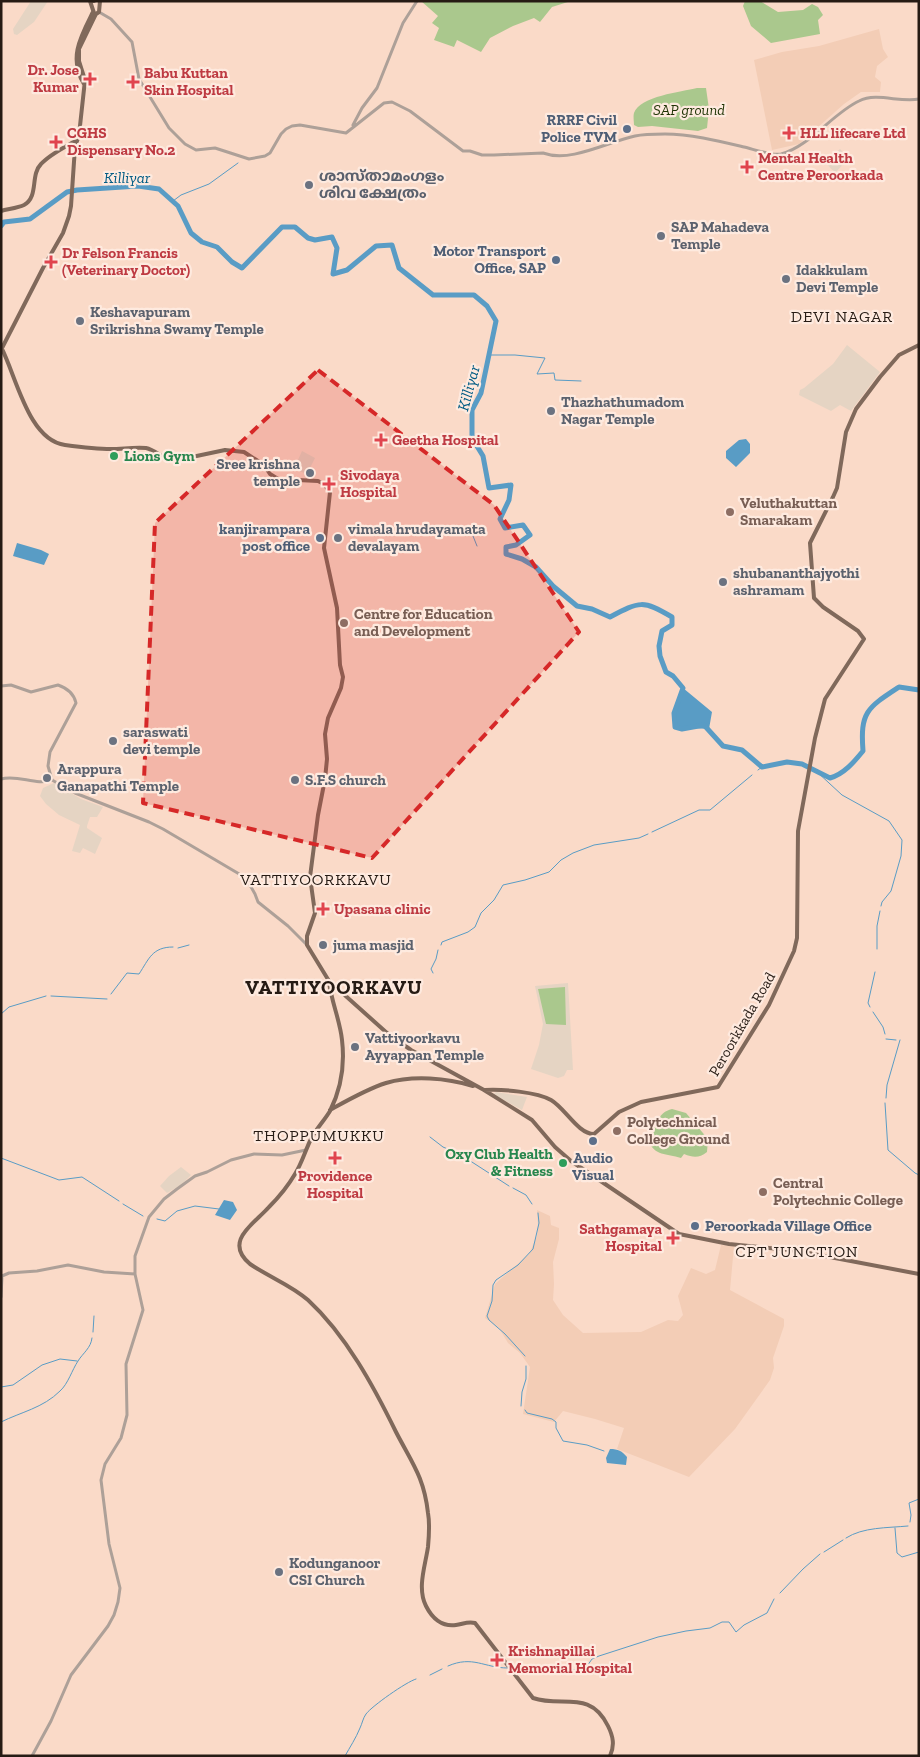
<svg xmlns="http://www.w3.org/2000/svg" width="920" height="1757" font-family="'Zilla Slab','Noto Sans Malayalam',serif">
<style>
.built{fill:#f3cdb6}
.education{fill:#e5d4c3}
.green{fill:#aac88d}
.water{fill:#599cc5}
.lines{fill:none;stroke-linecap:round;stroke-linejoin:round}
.stream{stroke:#599cc5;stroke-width:1}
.river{stroke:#599cc5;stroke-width:5}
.minor{stroke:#ada098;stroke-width:3}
.major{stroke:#80695b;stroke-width:4}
.marked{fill:#d62828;fill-opacity:0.2;stroke:#d62828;stroke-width:4;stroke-dasharray:10 6;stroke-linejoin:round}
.health-dot{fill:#e0444e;stroke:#feeadf;stroke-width:2}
.service-dot{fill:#5c6f8a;stroke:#feeadf;stroke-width:2}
.worship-dot{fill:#6b7280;stroke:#feeadf;stroke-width:2}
.leisure-dot{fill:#2e9e5b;stroke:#feeadf;stroke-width:2}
.education-dot{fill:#8d6e63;stroke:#feeadf;stroke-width:2}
.labels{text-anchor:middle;stroke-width:4.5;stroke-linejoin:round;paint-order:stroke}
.health-label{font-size:15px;font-weight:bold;fill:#be3a42;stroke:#feeadf;text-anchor:start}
.park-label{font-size:15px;font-style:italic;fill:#1f3304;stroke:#feeadf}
.service-label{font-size:15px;font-weight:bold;fill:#4e5e75;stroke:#feeadf;text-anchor:end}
.worship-label{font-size:15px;font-weight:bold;fill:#5b616d;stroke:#feeadf;text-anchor:start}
.leisure-label{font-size:15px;font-weight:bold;fill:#27864d;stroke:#feeadf;text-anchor:start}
.education-label{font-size:15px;font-weight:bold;fill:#785e54;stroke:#feeadf;text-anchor:start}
.street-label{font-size:15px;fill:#261b14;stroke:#feeadf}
.water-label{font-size:16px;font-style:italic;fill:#025c84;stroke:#feeadf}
.neighbourhood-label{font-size:16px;letter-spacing:1px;fill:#261b14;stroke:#feeadf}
.district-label{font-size:20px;font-weight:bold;letter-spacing:1px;fill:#261b14;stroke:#feeadf}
</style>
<rect width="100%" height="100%" fill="#fadac8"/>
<!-- built -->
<path class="built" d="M879,29L883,49L888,57L877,66L875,77L881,82L880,92H861L844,104L799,144L772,150L754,60L782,52L819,46Z
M537,1210L550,1216L551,1225L559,1228V1239L553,1262L554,1284L553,1300L563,1315L583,1333L641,1332L668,1320L678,1321L683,1315L678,1296L691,1268L706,1274L715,1270L721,1245L734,1246L730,1290L784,1319V1326L773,1358L774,1368L770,1380L735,1429L689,1477L617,1449L624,1428L595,1419L563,1411L554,1422L523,1414L530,1367L520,1353L508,1343L499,1328L485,1318L495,1284L529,1254L537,1236L538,1225Z"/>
<!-- education -->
<path class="education" d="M31,1H48L34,22L17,35L14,34L13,29Z
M840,149L849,158L835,173L825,162Z
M847,345L880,372L851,411L840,405L831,411L799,395L800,390L804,388L833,364Z
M302,451L315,458L307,474L294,469Z
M54,783L81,799L103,807L97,817H90L87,826V828L102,838L95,854L83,848L80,853L72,851L80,825L59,815L46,804L40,796L43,788Z
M568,983L573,1070H567L564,1076L558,1078L531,1069L539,1045L543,1024L535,986Z
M496,1092L527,1097L522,1110L493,1094Z
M181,1167L191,1175L181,1185L167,1193L160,1186L169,1176Z"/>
<!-- green -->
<path class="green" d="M421,1H571L552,7L540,22L534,18L513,26L490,38L481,52L457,40L454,47L434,40L439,28L432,23L438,16Z
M745,1H760L778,12L803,10L812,4L818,7L823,15L818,20L820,34L771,43L751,26L743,6Z
M697,88H706L709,109L707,128L698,131L652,126L638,127L634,125C634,122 633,116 634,113C640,96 681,92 697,88Z
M565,987L566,1025L546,1024L538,989Z
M672,1109L686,1113L708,1139L707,1152C699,1158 694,1158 684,1154L681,1158C666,1153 655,1157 648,1140C654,1127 658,1112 672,1109Z"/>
<!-- water -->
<path class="water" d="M746,439L750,444V453L736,467L726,458V451L739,440Z
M17,543L41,550L49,554L44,565L13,556Z
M683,688L712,712L709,729L675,727L674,713Z
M224,1200L233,1202L237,1210L230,1220L215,1215Z
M610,1449C618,1449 622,1451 627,1457L626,1465L607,1463L606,1458Z"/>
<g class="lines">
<!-- stream -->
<path class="stream" d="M173,201L181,195L209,184L238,163
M490,355H515L545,358L537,374L554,373L555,380L581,381
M456,532L469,526L477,546
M758,770L762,767
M816,771L842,795L889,821L902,840L901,856L891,891L882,902L881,906
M652,832L699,810H710L752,775
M441,945L442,942L468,932L475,927L481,913L494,900L503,885L525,880L549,872L561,860L573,853L594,845L639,838L648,834
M178,948L189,945
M877,949V926L880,911
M433,973L431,969L436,959L438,950
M111,994L127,973L139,974C149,959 152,947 173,947
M51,996L107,999
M870,1007L868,1003L875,972
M873,1012L883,1027L885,1034
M1,1014L9,1007L46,996
M1,1024V1027
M886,1039L896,1040
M886,1098L887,1085L900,1040
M885,1103L888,1150L915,1173L919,1175
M430,1137L443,1147L450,1150
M458,1153L509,1186
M1,1158L59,1180L82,1177L119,1201
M513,1188L526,1195L532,1204
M123,1204L143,1216
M157,1219L165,1221L177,1211L195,1206L219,1209
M93,1332L94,1316
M525,1356L505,1334L489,1320L487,1316L492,1301L493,1285L496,1280L518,1265L533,1249L539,1223L538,1213
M1,1387L13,1385L42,1365L60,1359L77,1361
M521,1406L522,1392L526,1379V1366
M525,1410L527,1413L552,1419L556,1422V1428L563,1441L587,1445L604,1451
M1,1422C21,1412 43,1408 60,1391C68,1384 72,1370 78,1361C83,1353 91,1348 92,1338
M910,1522L911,1515L909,1503L919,1499
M895,1528L897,1553L902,1557L919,1552
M846,1538C863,1527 887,1528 908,1526
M824,1552L843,1540
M780,1593L803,1569L820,1554
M448,1666C473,1655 484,1668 508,1668L511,1673
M519,1673L555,1669L574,1670L585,1669L592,1659L599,1656L658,1637L686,1631L710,1628L722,1622H729L736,1632L744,1625L767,1613L774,1599
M430,1675L442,1669
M345,1756C350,1747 356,1738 360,1728C362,1724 363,1718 366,1714C372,1706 406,1682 416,1679"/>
<!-- river -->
<path class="river" d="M1,226L4,222L30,219L67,192L77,190L138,186L159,189L178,206L191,233L202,242L217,247L232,262L242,268L282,227H295L308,238L315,240L332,237L337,248L333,274L347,270L376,246L392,245L399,268L433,295H474L487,306L496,321L481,393L472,410V438L483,456L489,488L511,485L509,500L500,519L505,528L523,525L530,535L516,545L506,547V554L522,559L536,567L553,586L577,606L592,609L610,617C640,601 643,600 672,617V625L662,631L659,646L660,656L666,672L673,676L683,688L674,713L675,727L682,729L704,725L723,746L742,750L762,767L787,762L802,764L830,778C844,774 854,762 863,751C860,712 867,708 899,687L919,690"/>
<!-- minor -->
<path class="minor" d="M99,12L111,19L132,42L139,79L169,128L185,144L196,150L215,148L249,159L265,156L270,153L281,134L286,129L292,126L300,125L346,133L384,103L392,102L410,111L463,151H470L482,155H494L543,153C571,163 607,142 635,136C644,134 655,134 665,134C691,134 719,141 744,147C753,149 772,156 781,154C809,147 833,113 859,101C877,92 900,103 919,99
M353,125L362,108L377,88L403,23L417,1
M1,686L11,685L31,692L58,685C67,688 74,694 76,703L50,752L48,766L52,780
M1,779C18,774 36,786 52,780
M52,780L75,793L149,822L163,829L246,878L255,894L258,902L288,926L307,945
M1,1297L2,1276L9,1273L37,1271L68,1265L104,1272L135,1274V1256L149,1217L164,1199L177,1189L195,1176L207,1172L231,1160L254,1154L282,1155L306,1150
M32,1756L51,1721L71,1675L108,1626L114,1615L118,1602L120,1588L109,1544L101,1480L105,1464L121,1438L127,1415L126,1364L143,1310L135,1274"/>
<!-- major -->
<path class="major" d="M90,1L94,13
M93,1H94
M84,84C68,58 81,36 93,12
M1,211C8,209 18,208 24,205C39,197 30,175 41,164C50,154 65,147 77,140
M1,347C16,375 28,440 65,445C80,447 96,449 111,449C122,449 134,447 146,448C156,450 162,459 173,461L225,450L244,452L264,465L270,474L278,479L318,481L324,484L330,492L324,548L337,608L340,665L343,677L341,688L328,718L325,734L327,759L325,779L318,815L310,877L315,913L307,936V945L329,981L387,1033L411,1050L484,1090L532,1120L555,1147L571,1161L679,1234L729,1244L798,1251L919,1274
M1,350L43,268L63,233L69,216L71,206L75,147L79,135L85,80L79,61V49L96,14L99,12L100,1
M329,981C331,1001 340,1020 342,1040C345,1065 341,1089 330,1111C324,1121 316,1129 311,1139C305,1151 302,1163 295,1174C288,1186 279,1197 269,1207C254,1224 223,1241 250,1264C269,1277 291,1285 308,1300C346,1335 374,1387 396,1432C412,1463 424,1477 428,1513C430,1524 429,1536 428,1547C425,1567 417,1588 426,1606C432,1618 442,1627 456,1625C463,1624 468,1621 475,1623L533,1698C562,1708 590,1689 608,1726C613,1736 615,1745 610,1756
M485,1090C502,1089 537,1092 551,1100C565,1108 578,1134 594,1134L619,1112L641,1102L718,1087L769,1005L794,951L797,938L798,831L815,738L825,699L864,639L858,631L823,607L814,598L810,543L833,497L837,488L846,432L856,409L880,377L899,355L919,345
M330,1110C348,1100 367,1089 386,1083C413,1075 447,1078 473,1086"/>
</g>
<!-- marked area -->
<path class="marked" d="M318,370L494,505L579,632L372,858L143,803L155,523Z"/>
<!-- markers -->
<g class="health-dot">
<path d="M87.5 71.5h5v5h5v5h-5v5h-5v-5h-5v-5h5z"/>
<path d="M130.5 74.5h5v5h5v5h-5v5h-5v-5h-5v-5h5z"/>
<path d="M786.5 125.5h5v5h5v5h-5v5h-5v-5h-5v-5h5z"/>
<path d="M53.5 134.5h5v5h5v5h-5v5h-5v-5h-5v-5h5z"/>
<path d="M744.5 159.5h5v5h5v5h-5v5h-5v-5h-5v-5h5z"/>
<path d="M48.5 254.5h5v5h5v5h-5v5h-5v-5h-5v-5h5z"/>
<path d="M378.5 432.5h5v5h5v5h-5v5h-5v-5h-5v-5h5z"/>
<path d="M326.5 476.5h5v5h5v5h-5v5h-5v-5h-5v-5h5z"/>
<path d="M320.5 901.5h5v5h5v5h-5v5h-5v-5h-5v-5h5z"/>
<path d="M332.5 1150.5h5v5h5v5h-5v5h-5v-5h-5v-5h5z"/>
<path d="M670.5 1230.5h5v5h5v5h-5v5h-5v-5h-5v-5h5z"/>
<path d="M494.5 1652.5h5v5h5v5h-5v5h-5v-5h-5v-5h5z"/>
</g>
<g class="service-dot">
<circle cx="627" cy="129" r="5"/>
<circle cx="556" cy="260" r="5"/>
<circle cx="320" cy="538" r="5"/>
<circle cx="593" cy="1141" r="5"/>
<circle cx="695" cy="1226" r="5"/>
</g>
<g class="worship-dot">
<circle cx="309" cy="185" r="5"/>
<circle cx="661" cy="236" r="5"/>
<circle cx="786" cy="279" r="5"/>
<circle cx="80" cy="321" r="5"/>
<circle cx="551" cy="411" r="5"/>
<circle cx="310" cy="473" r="5"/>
<circle cx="338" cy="538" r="5"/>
<circle cx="723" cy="582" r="5"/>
<circle cx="113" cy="741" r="5"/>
<circle cx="47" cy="778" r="5"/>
<circle cx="295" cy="780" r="5"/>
<circle cx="323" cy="945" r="5"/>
<circle cx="355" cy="1047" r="5"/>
<circle cx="279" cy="1572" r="5"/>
</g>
<g class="leisure-dot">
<circle cx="114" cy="456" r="5"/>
<circle cx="563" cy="1163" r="5"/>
</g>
<g class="education-dot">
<circle cx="730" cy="512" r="5"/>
<circle cx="344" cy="623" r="5"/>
<circle cx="617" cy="1131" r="5"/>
<circle cx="763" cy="1192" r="5"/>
</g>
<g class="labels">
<!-- health labels -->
<g class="health-label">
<text x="79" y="75" text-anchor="end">Dr. Jose<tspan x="79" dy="17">Kumar</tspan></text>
<text x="144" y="78">Babu Kuttan<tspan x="144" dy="17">Skin Hospital</tspan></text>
<text x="67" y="138">CGHS<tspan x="67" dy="17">Dispensary No.2</tspan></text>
<text x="800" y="138">HLL lifecare Ltd</text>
<text x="758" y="163">Mental Health<tspan x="758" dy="17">Centre Peroorkada</tspan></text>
<text x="62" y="258">Dr Felson Francis<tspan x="62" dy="17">(Veterinary Doctor)</tspan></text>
<text x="392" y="445">Geetha Hospital</text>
<text x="340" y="480">Sivodaya<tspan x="340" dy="17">Hospital</tspan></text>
<text x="334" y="914">Upasana clinic</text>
<text x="335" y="1181" text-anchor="middle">Providence<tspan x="335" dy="17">Hospital</tspan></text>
<text x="662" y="1234" text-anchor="end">Sathgamaya<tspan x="662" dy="17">Hospital</tspan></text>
<text x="508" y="1656">Krishnapillai<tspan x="508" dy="17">Memorial Hospital</tspan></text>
</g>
<!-- park labels -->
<g class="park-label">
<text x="689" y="115">SAP ground</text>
</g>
<!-- service labels -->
<g class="service-label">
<text x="617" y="125">RRRF Civil<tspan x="617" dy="17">Police TVM</tspan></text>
<text x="546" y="256">Motor Transport<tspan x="546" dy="17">Office, SAP</tspan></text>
<text x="310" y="534">kanjirampara<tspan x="310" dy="17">post office</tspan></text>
<text x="593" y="1163" text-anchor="middle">Audio<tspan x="593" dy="17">Visual</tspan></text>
<text x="705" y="1231" text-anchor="start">Peroorkada Village Office</text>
</g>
<!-- worship labels -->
<g class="worship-label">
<text x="319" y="181">ശാസ്താമംഗളം<tspan x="319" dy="17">ശിവ ക്ഷേത്രം</tspan></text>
<text x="671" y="232">SAP Mahadeva<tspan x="671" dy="17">Temple</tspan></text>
<text x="796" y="275">Idakkulam<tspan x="796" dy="17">Devi Temple</tspan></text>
<text x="90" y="317">Keshavapuram<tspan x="90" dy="17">Srikrishna Swamy Temple</tspan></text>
<text x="561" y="407">Thazhathumadom<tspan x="561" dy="17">Nagar Temple</tspan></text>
<text x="300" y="469" text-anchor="end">Sree krishna<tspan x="300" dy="17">temple</tspan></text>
<text x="348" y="534">vimala hrudayamata<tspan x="348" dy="17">devalayam</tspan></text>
<text x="733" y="578">shubananthajyothi<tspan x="733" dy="17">ashramam</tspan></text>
<text x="123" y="737">saraswati<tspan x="123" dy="17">devi temple</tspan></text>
<text x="57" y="774">Arappura<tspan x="57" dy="17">Ganapathi Temple</tspan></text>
<text x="305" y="785">S.F.S church</text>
<text x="333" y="950">juma masjid</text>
<text x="365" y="1043">Vattiyoorkavu<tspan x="365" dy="17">Ayyappan Temple</tspan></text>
<text x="289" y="1568">Kodunganoor<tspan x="289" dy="17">CSI Church</tspan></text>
</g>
<!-- leisure labels -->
<g class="leisure-label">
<text x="124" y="461">Lions Gym</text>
<text x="553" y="1159" text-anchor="end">Oxy Club Health<tspan x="553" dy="17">&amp; Fitness</tspan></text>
</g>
<!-- education labels -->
<g class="education-label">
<text x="740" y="508">Veluthakuttan<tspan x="740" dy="17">Smarakam</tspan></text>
<text x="354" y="619">Centre for Education<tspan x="354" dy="17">and Development</tspan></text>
<text x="627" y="1127">Polytechnical<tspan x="627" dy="17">College Ground</tspan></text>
<text x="773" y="1188">Central<tspan x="773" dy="17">Polytechnic College</tspan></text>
</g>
<!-- street labels -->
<g class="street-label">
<text transform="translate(742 1024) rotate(-60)" y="5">Peroorkkada Road</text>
</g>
<!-- water labels -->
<g class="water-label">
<text x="127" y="183">Killiyar</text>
<text transform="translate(468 388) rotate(-75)" y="6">Killiyar</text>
</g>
<!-- neighbourhood labels -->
<g class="neighbourhood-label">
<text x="842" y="322">DEVI NAGAR</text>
<text x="316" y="885">VATTIYOORKKAVU</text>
<text x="319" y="1141">THOPPUMUKKU</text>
<text x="797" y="1257">CPT JUNCTION</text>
</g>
<!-- district labels -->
<g class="district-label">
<text x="334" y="994">VATTIYOORKAVU</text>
</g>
</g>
<!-- border -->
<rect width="920" height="1757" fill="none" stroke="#261b14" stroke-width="5"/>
</svg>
